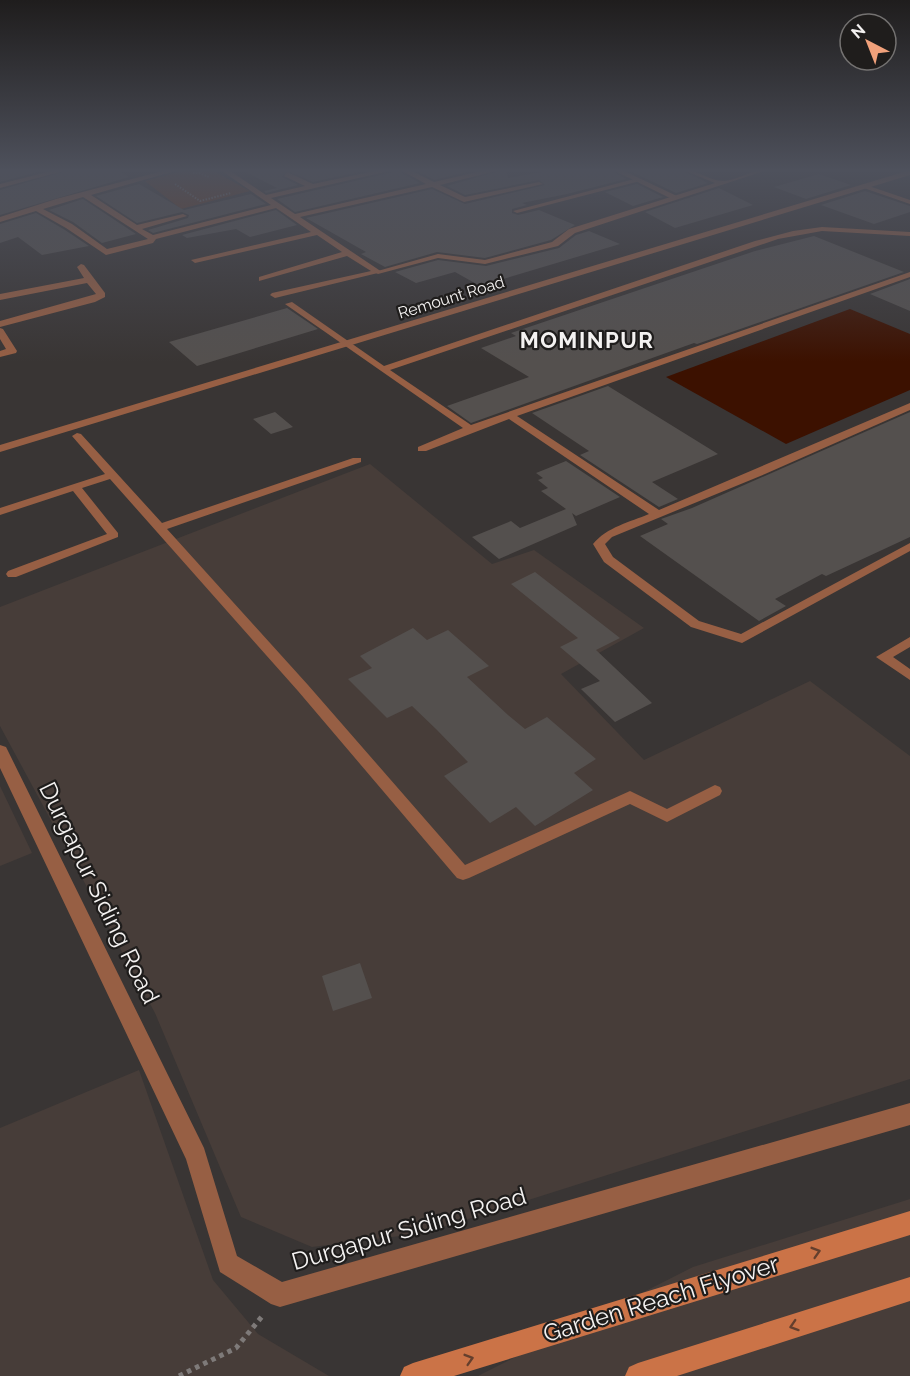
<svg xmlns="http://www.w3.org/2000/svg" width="910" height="1376" font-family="Raleway,sans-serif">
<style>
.built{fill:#473d39}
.green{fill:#69381e}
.water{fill:#3c1100}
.building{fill:#54504e}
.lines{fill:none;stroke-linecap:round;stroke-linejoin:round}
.path-far1{stroke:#7e7a79;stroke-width:2;stroke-dasharray:1.5 1.5;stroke-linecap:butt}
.path{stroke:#7e7a79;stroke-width:5;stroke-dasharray:4.5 4.5;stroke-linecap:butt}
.service{fill:#975f44;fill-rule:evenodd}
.minor{fill:#975f44;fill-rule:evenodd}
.tertiary{fill:#975f44;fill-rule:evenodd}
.secondary{fill:#cb7347;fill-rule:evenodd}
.oneway{stroke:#643f2d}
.labels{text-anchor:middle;stroke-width:4.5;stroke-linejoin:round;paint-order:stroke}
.far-street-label{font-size:16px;fill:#f4f2f1;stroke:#1f1d1c}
.far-district-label{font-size:22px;font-weight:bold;letter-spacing:1.5px;fill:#f4f2f1;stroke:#1f1d1c}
.near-street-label{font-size:24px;fill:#f4f2f1;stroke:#1f1d1c}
</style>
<rect width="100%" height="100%" fill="#393534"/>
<!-- built -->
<path class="built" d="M370,464L492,564L534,550L644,628L561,674L644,760L810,681L910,756V1079L424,1233L312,1247L241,1217L155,1013L0,726V607Z
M0,786L32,853L0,866Z
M139,1070L213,1280L258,1334L329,1376H0V1128Z
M910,1199V1376H478L693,1267Z"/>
<!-- green -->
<path class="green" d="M190,169H210L250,191L181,209L145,181Z"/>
<!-- water -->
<path class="water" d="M850,309L910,334V390L786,444L666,377Z"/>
<!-- building -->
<path class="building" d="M0,169H49L0,182Z
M73,169H116L129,177L0,215V190Z
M240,169H372L313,182L286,170L282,177L298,185L266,193L264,191L277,188Z
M414,169H479L434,180Z
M506,169L508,178L559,169H609L626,179L567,194L522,203L527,205L512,209V213L518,215L539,210L575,225L551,240L485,258L437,252L385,267L361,254L366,252L306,218L432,189L465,204L545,185L539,180L465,195L447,186Z
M626,169H679L708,183L676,193Z
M398,171L420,183L295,212L277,199Z
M819,174L851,185L806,199L774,187Z
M139,184L184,210L251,194L266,204L153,233L148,230L188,218L189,215L182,212L137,223L96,196Z
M637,184L663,197L633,206L605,192Z
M719,188L753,205L675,228L645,212Z
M865,191L910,206V212L874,224L821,205Z
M83,199L136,234L102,243L73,222L49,210Z
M276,210L297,225L250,237L236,229L187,238L182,235Z
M36,213L65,230L89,246L42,255L18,237L0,243V224Z
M589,231L620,244L480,286L455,272L416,283L395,272L438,260L486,266L559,248L576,235Z
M814,236L904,272L697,344L694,343L471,423L447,406L529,377L481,348L516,336L511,333L755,251Z
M910,279V311L870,294Z
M287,308L318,329L197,366L169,342Z
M608,386L718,454L652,482L678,499L659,507L580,455L589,451L532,413Z
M275,412L293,427L271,434L253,419Z
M910,412V537L826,576L822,574L775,599L786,606L759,621L640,536L668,524L661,519L692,508Z
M566,461L620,497L576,516L572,513L577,525L499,559L472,537L511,521L520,528L566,509L541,491L548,488L538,480L543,478L536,473Z
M535,572L620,638L596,650L652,703L615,722L581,689L600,681L560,647L578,638L511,584Z
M413,628L427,640L448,630L489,666L467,677L508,715L525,729L547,717L596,759L574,773L593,790L535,826L516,807L490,823L444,776L468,762L436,729L412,706L387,718L348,679L372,668L360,656Z
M360,963L372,998L333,1011L322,976Z"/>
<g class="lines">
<!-- path-far1 -->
<path class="path-far1" d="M193,173H199L203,169
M199,173L209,177
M175,184L200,201L231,193"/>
<!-- path -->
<path class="path" d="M179,1376L236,1348L264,1314"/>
<!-- service -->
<path class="service" d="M59,169H71L0,188V184Z
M681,169C696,169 710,181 723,181C738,180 753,169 770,169L575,233L558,246L485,264L438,258L378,274L374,272L438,254L485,260L552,242L569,229L715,183Z
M638,178L640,181L517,213L513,211Z
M863,184L910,200V204L861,187Z
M822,227L910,232V236L822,231L778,239L390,370L471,425L910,272V277L517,416L659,510L910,403V410L765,474L612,537L605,544L613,557L699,621L741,634L910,543V551L742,643L691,627L604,562L593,544C607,527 630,522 649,514L509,419L426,451H418V447L463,428L285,304L292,302L384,366L755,241L793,231Z
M77,433L81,434L162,523L353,458H361V462L167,529L308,685L465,865L630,791L667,809L715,785L720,787L722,791L720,795L667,822L630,804L469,878L463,880L457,878L298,691L110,479L82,488L118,533V537L16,577H8L6,574L8,571L107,534L73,491L0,515V508L105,474L72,436Z
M910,637V647L893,657L910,669V680L876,657Z"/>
<!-- minor -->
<path class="minor" d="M170,169H182L91,195L137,225L183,214L187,216L142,229L153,235L271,205L219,169H227L266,195L305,186L284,176L287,172L313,184L384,169H398L271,198L295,214L426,184L399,169H408L434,182L490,169H504L440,185L465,197L539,182L543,184L464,202L432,187L300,217L382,272L275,298L270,295L272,293L371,271L347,256L259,281V277L342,252L317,235L195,263L191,260L311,232L276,208L156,239L153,243L106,255L66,228L36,211L0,222V217L56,199ZM83,197L148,239L107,249L72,224L43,209Z
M611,169H620L679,197L672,199Z
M81,264L84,265L105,293V297L95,302L0,327V321L96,294L87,283L0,300V294L84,278L77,267Z
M0,328L3,329L17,351L16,353L0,357V351L6,349L0,339Z
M0,745L6,747L8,751L204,1148L237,1256L282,1282L910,1103V1125L280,1307L271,1304L220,1272L186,1159L0,768Z"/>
<!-- tertiary -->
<path class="tertiary" d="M907,171H910V175L0,452V445Z"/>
<!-- secondary -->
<path class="secondary" d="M910,1211V1235L454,1376H400L404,1367L413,1363Z
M910,1277V1301L677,1376H625L629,1367L638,1363Z"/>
</g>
<!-- one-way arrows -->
<defs><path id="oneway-chevron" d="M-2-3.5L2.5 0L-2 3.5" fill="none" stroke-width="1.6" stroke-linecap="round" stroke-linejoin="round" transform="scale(1.5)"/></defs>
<g class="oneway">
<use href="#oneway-chevron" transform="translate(816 1252) rotate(-17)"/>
<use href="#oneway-chevron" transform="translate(794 1326) rotate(162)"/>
<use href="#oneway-chevron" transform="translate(469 1359) rotate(-17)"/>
</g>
<!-- sky -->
<linearGradient id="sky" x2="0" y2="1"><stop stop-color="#1f1d1d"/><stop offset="0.47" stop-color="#4e515c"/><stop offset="1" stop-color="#4e515c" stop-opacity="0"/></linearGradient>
<rect width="910" height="362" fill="url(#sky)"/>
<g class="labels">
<!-- far-street labels -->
<g class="far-street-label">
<text transform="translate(451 297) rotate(-17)" y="6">Remount Road</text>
</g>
<!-- far-district labels -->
<g class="far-district-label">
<text x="587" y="348">MOMINPUR</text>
</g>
<!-- near-street labels -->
<g class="near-street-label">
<text transform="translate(99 893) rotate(64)" y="8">Durgapur Siding Road</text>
<text transform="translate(409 1229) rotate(-16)" y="8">Durgapur Siding Road</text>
<text transform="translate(661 1299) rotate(-17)" y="8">Garden Reach Flyover</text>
</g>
</g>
<!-- north arrow -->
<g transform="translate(868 42) rotate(318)"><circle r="28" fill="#1f1d1c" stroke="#747271" stroke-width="1.5"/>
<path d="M0-4.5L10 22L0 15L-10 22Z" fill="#f1a17b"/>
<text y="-9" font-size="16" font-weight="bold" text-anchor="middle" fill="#f4f2f1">N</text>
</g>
</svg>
